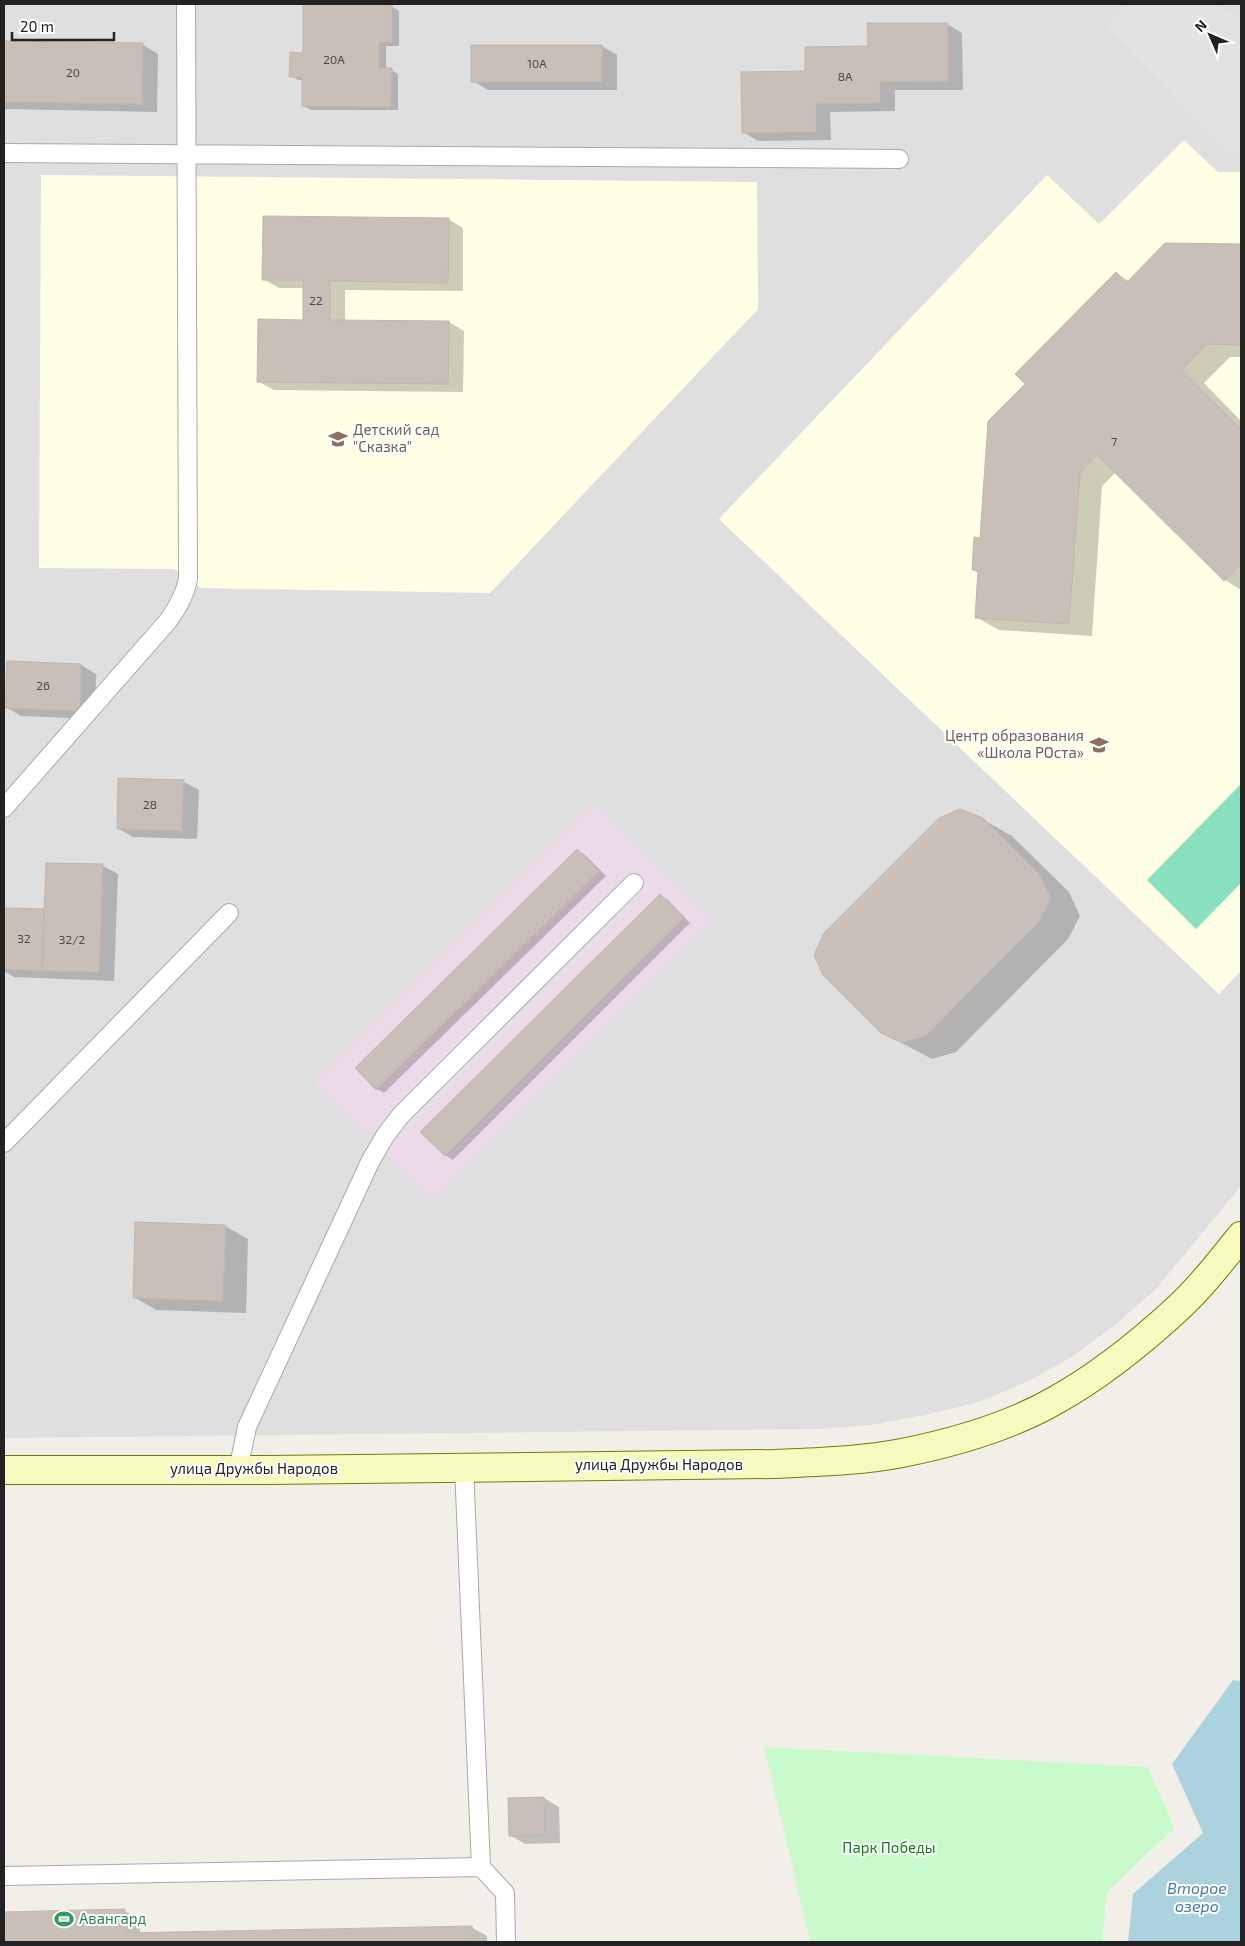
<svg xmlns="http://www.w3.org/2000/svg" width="1245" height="1946" font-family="'Exo 2',sans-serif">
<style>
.residential{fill:#e0dfdf}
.industrial{fill:#ebdbe8}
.education{fill:#ffffe5}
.park{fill:#c8facc}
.pitch{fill:#88e0be}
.parking{fill:#e2e2e2}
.water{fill:#aad3df}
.shadow{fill:#0003}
.building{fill:#c7bfb8;stroke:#c4b6ab}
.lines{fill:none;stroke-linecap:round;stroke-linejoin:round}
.lane-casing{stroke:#a9a9a9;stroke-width:20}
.secondary-casing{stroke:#707d05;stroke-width:30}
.lane{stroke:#fff;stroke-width:18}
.secondary{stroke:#f7fabf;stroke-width:28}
.labels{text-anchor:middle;stroke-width:4;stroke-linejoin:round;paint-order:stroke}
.number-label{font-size:12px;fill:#4b4948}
.education-label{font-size:15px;fill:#785e54;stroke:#fff;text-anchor:start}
.street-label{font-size:15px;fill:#222;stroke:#fff}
.park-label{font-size:15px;fill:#0c8416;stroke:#fff}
.leisure-label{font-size:15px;fill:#27864d;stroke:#fff;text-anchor:start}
.water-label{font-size:16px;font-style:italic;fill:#4a7aab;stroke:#fff}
</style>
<rect width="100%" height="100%" fill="#f2efe9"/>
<!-- residential -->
<path class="residential" d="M4,4H1241V1186L1156,1289L1115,1325L1073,1356L1031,1380L979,1402L925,1415L871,1425L818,1429L4,1438Z"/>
<!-- industrial -->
<path class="industrial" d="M594,803L713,921L433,1202L314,1084Z"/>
<!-- education -->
<path class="education" d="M1184,140L1218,172H1241V971L1219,994L719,519L1047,175L1099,224Z
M41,175L757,182L758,309L490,593L201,588L174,569L39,568Z"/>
<!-- park -->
<path class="park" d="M764,1747L1148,1767L1174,1828L1107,1892L1102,1942H810Z"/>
<!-- pitch -->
<path class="pitch" d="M1240,785L1241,787V883L1196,929L1147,880Z"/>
<!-- parking -->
<path class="parking" d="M1125,4H1218L1241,21V152H1228L1106,26Z"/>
<!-- water -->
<path class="water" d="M1233,1680L1241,1681V1942H1128L1133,1894L1203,1833L1172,1764Z"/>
<!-- shadow -->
<path class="shadow" d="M391,6L399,11V46H386V69L391,70L398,74V110H311L303,106L304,80H298L291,76L304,54Z
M947,24L962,33L963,90H895V111L830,112L831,140L758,141L743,132L807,73L869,47Z
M4,43L143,45L158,54L157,112L4,109Z
M602,46L617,55V90H488L473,81Z
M448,219L463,228V291L345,290V321L449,322L464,331L463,392L274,390L259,382L304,321V288H279L263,279Z
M1166,244L1241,245V357H1230L1204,383L1241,421V590L1225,580L1116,472L1102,486L1092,636L999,630L976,617L979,573L973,570L1027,384L1117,274L1129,281Z
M81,665L96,674L95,719L21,716L6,707Z
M184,782L199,790L197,839L133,837L118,828Z
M982,819L1012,836L1069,892L1080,916L1068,939L956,1052L932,1059L881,1032Z
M578,851L585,855L606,876L384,1093L377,1089Z
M47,864L103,866L118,874L114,981L14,977L4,971V909L46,910Z
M660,895L668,900L690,923L453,1160L445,1155Z
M225,1226L248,1239L246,1313L156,1310L134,1297Z
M544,1798L559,1807L560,1843L525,1844L510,1835Z
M124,1911L140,1919V1934L471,1927L487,1936V1942H4V1913Z"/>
<!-- building -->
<path class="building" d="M303,5H392V42L379,43V68H392L391,107L302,106V77H289L290,52L303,53Z
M867,23H948V81L880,82V103L816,104V132L742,133L741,72L805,71V47L868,46Z
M4,41L143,43L142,104L4,102Z
M471,45H602V82H471Z
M263,216L449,218L448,283L330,281V320L449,321L448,384L257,382L258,319L303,320V280H262Z
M1165,243L1241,244V345L1207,344L1182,370L1241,429V563L1224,581L1097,455L1080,473L1069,624L975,618L978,570H972L974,537L980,538L988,421L1025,384L1015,374L1116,272L1126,283Z
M7,661L81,664L80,711L5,708Z
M118,778L184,780L182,831L117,829Z
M960,809L983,818L1039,874L1051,898L1039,922L926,1036L902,1043L881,1033L823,975L814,955L824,933L939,818Z
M577,849L599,871L376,1090L355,1068Z
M46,863L103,864L99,972L42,971Z
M660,894L684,918L445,1156L420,1132Z
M4,908L44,909L42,971L4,969Z
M135,1222L226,1225L223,1301L133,1298Z
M544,1797L545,1835L509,1836L508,1798Z
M125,1909V1933L472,1926V1942H4V1912Z"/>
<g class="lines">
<!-- lane casing -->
<g class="lane-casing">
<path id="lane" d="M4,153L899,159
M4,808L168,621C178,607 185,595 188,579L186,4
M4,1143L229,913
M238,1470L247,1427L370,1162L385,1136L401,1115L634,883
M481,1867L505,1893L506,1942
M4,1876L481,1867L464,1467"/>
</g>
<!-- secondary casing -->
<g class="secondary-casing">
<path id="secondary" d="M4,1470H268L774,1464C817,1462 861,1461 902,1453C952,1443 1011,1426 1056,1400C1099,1376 1140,1343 1176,1310C1200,1288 1221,1261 1241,1236"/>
</g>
<!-- lane -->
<use href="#lane" class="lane"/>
<!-- secondary -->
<use href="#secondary" class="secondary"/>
</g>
<!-- icons -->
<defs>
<g id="school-bare" transform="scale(1.5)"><path d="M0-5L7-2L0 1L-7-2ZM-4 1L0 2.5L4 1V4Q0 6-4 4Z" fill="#8d6e63" stroke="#fff" stroke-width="2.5" paint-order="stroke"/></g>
<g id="stadium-bare" transform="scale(1.5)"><path d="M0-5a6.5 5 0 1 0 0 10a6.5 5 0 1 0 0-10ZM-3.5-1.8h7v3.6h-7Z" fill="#2e9e5b" stroke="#fff" stroke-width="2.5" paint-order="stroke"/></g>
</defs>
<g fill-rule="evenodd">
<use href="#school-bare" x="338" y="439"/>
<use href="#school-bare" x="1099" y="745"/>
<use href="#stadium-bare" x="64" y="1919"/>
</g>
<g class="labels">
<!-- number labels -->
<g class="number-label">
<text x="334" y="64">20А</text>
<text x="537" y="68">10А</text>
<text x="73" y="77">20</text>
<text x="845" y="81">8А</text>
<text x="316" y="305">22</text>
<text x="1114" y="446">7</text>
<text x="43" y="690">26</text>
<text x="150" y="809">28</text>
<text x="24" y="943">32</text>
<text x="72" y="944">32/2</text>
</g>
<!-- education labels -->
<g class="education-label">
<text x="353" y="435">Детский сад<tspan x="353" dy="17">"Сказка"</tspan></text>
<text x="1084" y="741" text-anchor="end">Центр образования<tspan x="1084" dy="17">«Школа РОста»</tspan></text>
</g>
<!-- street labels -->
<g class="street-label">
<text x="659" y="1470">улица Дружбы Народов</text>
<text x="254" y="1474">улица Дружбы Народов</text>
</g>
<!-- park labels -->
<g class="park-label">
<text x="889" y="1853">Парк Победы</text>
</g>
<!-- leisure labels -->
<g class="leisure-label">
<text x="79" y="1924">Авангард</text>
</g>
<!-- water labels -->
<g class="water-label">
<text x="1197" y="1894">Второе<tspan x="1197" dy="18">озеро</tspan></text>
</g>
</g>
<!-- border -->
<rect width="1245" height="1946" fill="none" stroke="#222222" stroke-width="10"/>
<!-- north arrow -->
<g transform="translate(1210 35) rotate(315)" stroke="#ffffff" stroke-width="4" paint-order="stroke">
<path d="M0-4L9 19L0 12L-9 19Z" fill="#222222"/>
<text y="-8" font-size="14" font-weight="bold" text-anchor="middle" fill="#222222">N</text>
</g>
<!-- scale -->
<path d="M12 32v8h102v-8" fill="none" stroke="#222222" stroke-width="2.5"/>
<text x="20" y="32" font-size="15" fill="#222222" stroke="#ffffff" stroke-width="4" paint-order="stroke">20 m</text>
</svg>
